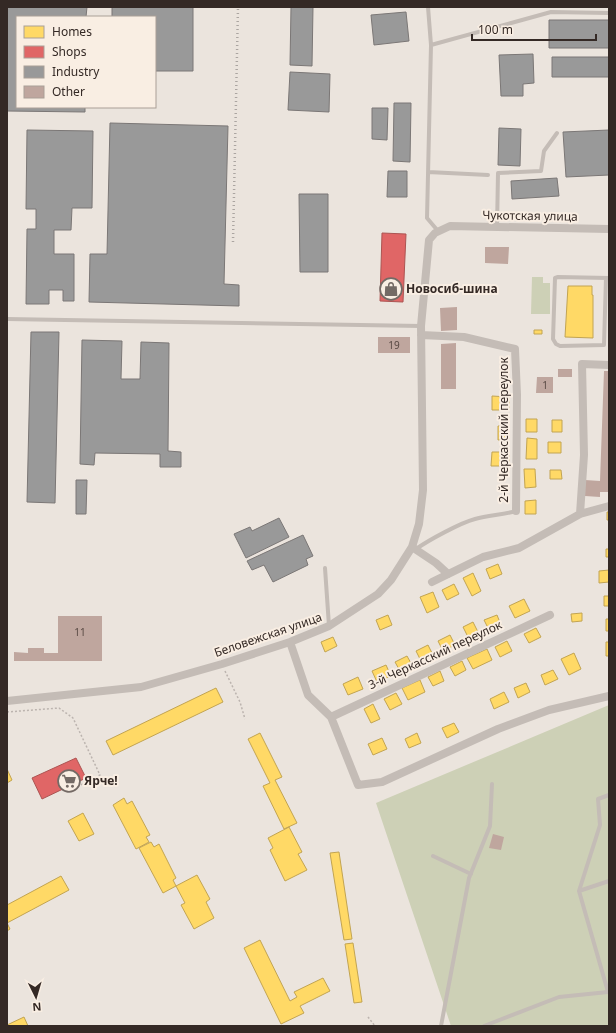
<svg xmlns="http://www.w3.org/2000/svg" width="616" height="1033" font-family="'Noto Sans',sans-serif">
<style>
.green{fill:#cdd0b6}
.homes{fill:#ffd966;stroke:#c2a452}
.shops{fill:#e06666;stroke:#ac5452}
.industry{fill:#999;stroke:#7b7776}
.building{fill:#bfa69e}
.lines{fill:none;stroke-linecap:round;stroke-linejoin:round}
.path{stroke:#bcb4af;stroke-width:1.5;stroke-dasharray:2 2;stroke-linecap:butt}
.lane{stroke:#c4bcb6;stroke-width:4}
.street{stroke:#c4bcb6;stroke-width:8}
.rail{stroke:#aba5a1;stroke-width:2.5;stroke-dasharray:1 3;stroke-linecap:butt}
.labels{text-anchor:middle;stroke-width:4;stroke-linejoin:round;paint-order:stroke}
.number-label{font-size:10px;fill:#574843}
.street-label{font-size:12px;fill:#342925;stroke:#f9eee3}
.poi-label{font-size:12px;font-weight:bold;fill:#342925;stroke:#f9eee3;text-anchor:start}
</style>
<rect width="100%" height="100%" fill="#ebe4dd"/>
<!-- green -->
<path class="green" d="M532,277H543V283H550V314H531Z
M609,705V1026H451L376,803Z"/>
<!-- homes -->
<path class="homes" d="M568,286H592V295H593V338L565,337Z
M534,330H542V334H534Z
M492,396L509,397V410H492Z
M526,419H537V432H526Z
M552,420H562V432H552Z
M498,426H508L509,439L498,440Z
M527,438L537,439V459H526Z
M548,442H561V453H548Z
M492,452H509V466H491Z
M524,469H535L536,487L525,488Z
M550,470H561L562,479H550Z
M536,500V514H525V501Z
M607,512H609V520H607Z
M606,549H609V557H606Z
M498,564L502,574L490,579L486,569Z
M609,570V582L599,583V571Z
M473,573L481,591L472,596L463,578Z
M454,584L459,594L447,600L442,590Z
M433,592L439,607L427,613L420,597Z
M604,596H609V606H604Z
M524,599L530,611L515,618L509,606Z
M582,613V621L572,622L571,614Z
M388,615L392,625L380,630L376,620Z
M497,615L501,625L489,630L484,620Z
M606,619H609V631H606Z
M473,622L479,634L469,639L463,627Z
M536,628L541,637L529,643L524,634Z
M450,635L455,645L443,651L438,641Z
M333,637L337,646L325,652L321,642Z
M507,641L512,651L500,657L495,647Z
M606,642H609V656H606Z
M428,645L433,655L421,661L416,651Z
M487,649L492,660L473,669L467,658Z
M574,653L581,669L569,675L561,659Z
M407,656L412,665L400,671L395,662Z
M462,661L466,670L455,676L450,667Z
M386,665L391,676L377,682L372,671Z
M553,670L558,679L545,685L541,675Z
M440,671L444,681L433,686L428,677Z
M358,677L363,689L348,695L343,684Z
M420,680L425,692L408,700L402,688Z
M526,683L530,692L518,698L514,688Z
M216,688L223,702L113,755L106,741Z
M504,692L509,702L494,709L490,699Z
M396,693L402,704L390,710L384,699Z
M373,704L380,719L371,723L364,709Z
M454,723L459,732L447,738L442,728Z
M260,733L282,777L275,780L297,823L284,829L263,786L270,783L248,739Z
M417,733L421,743L409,748L405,739Z
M382,738L387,749L373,755L368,744Z
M7,769L12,780L7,783Z
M124,798L127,804L132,801L150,835L146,837L149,842L136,849L113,805Z
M83,813L94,834L79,841L68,821Z
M289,827L302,852L298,854L307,870L285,881L270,850L273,848L268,838Z
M151,842L154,847L159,844L176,878L173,880L176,886L163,893L139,848Z
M339,852L352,939L344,940L330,853Z
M197,875L210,899L206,902L214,918L194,929L181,905L185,903L176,886Z
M61,876L69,890L7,923L10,929L7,931V905Z
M260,940L290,1001L297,997L294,992L323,978L330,991L300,1006L304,1013L281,1024L244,948Z
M353,943L362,1002L354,1003L345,944Z
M24,1017L28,1026H7V1025Z"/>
<!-- shops -->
<path class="shops" d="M382,233L406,234L403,302L380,301Z
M76,758L86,778L42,799L32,778Z"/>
<!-- industry -->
<path class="industry" d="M7,7H87L86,17H17V107H85V112L7,111Z
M112,7H193V71H155V17H112Z
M291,7H313L312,66L290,65Z
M406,12L409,41L374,45L371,15Z
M549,20H609V48H549Z
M533,54L534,83L523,84V96H501L499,55Z
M552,57H609V77H552Z
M290,72L330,74L329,112L288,110Z
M394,103H411L410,162L393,161Z
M372,108H388L387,140L372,139Z
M110,123L228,126L224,284L239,285V306L89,302L90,254H107Z
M499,128L521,129L520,166L498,165Z
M27,130L93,131L92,208H72L71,230H54V254H74V301H63V290H49V304H26L27,229H36V209H26Z
M609,130V175L566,177L563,132Z
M388,171H407V197H387Z
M557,178L559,196L512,199L511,181Z
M299,194H328V272H300Z
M31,332H59L55,503L27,502Z
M82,340L122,341L121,379H140L141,342L169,343L168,451L181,452V467H160V454L95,453L94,465L80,464Z
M76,480H87L86,514H76Z
M279,518L289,537L246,558L234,534L250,527L252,531Z
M303,535L313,556L306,559L308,565L273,582L264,565L252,570L247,561Z"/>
<!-- building -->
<path class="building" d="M485,247H509L508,264L485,263Z
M457,307V330L441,331L440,308Z
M378,337H410V353H378Z
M456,343V389H441V344Z
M558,369H572V377H558Z
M604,371H609V492H600V497L585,496V480L600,481Z
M537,377H553V393H536Z
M58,616H102V661H14V652L28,653V648H44V653H58Z
M493,834L504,837L501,850L489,848Z"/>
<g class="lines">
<!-- path -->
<path class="path" d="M225,671L240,702L245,719
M7,712L59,708L73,718L100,775L67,792
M368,1017L375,1026"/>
<!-- lane -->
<path class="lane" d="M428,7L431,45L427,218L438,231
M431,45L551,12L609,13
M428,172L488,175
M497,228L498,173L541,171L544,151L557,133
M606,278L604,345L560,346L556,344L553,339L555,278L558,277L609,278
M7,319L421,326
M416,549C429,540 460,523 475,519C489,515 502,515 516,511
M325,568L329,626
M433,856L471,874
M579,891L609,881
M441,1026L469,878L490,826L492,784
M484,1026L559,997L608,992L579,891L600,825L598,799L609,795"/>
<!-- street -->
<path class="street" d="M421,335L464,337L515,349L517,395L516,511
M580,514L584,455L582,364L609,365
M412,547L436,563L448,574
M432,582L483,557L519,548L580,514L609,506
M290,642L308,695L331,717L358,785L382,782L498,729L549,710L609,696
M7,701L141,687L222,664L290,642L329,626L378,594L391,580L412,547L419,524L423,490L421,326L429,240L435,233L450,226L609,229
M331,717L550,615"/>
<!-- rail -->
<path class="rail" d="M233,242L238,7"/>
</g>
<!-- icons -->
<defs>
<g id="shop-ring" transform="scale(1.15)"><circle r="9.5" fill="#f9eee3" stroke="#746a65" stroke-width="1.5"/><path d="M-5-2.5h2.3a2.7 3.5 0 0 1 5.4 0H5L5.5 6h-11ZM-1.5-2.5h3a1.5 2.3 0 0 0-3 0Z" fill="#746a65"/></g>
<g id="supermarket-ring" transform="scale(1.15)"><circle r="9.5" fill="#f9eee3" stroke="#746a65" stroke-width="1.5"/><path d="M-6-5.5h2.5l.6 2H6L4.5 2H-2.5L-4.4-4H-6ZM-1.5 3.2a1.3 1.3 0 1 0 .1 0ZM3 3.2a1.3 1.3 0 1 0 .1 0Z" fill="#746a65"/></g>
</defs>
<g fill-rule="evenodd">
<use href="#shop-ring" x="391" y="289"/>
<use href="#supermarket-ring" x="69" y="781"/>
</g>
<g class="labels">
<!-- number labels -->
<g class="number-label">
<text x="394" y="349">19</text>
<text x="545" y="389">1</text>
<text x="80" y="636">11</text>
</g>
<!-- street labels -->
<g class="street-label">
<text transform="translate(530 216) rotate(1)" y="4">Чукотская улица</text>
<text transform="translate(504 430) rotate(-90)" y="4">2-й Черкасский переулок</text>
<text transform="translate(268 635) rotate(-19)" y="4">Беловежская улица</text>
<text transform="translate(435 655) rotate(-25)" y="4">3-й Черкасский переулок</text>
</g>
<!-- poi labels -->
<g class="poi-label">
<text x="406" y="293">Новосиб-шина</text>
<text x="84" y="785">Ярче!</text>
</g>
</g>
<!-- border -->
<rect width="616" height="1033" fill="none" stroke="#342925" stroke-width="16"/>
<!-- legend -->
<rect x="16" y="16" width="140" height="92" fill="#f9eee3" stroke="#aa9f97"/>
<rect x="24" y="26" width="20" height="12" fill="#ffd966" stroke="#aa9f97"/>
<text x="52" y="36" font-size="12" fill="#342925">Homes</text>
<rect x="24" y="46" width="20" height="12" fill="#e06666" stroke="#aa9f97"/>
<text x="52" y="56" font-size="12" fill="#342925">Shops</text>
<rect x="24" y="66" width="20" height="12" fill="#999999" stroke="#aa9f97"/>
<text x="52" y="76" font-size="12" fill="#342925">Industry</text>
<rect x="24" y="86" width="20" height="12" fill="#bfa69e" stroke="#aa9f97"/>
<text x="52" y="96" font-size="12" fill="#342925">Other</text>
<!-- north arrow -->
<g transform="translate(36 997) rotate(175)" stroke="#f9eee3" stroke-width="3" paint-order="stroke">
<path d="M0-3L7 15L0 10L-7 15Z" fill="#342925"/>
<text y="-6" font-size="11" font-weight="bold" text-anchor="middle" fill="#342925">N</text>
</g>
<!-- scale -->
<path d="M472 34v6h124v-6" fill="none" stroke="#342925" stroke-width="2"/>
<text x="478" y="34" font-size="12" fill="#342925" stroke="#f9eee3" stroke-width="3" paint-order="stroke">100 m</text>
</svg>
